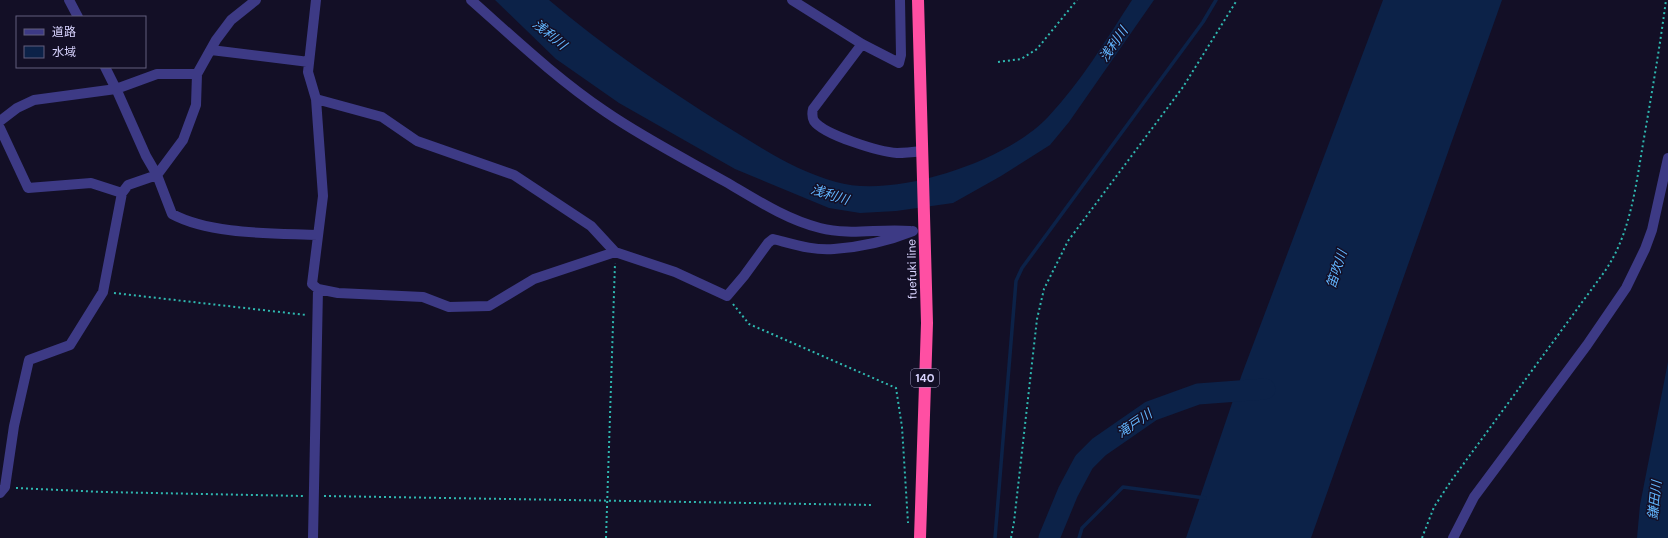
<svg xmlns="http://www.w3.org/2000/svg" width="1668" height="538" font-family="'DM Sans','Noto Sans JP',sans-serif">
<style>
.water{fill:#0c2248}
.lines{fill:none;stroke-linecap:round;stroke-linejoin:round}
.stream{stroke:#0c2248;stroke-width:3.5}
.river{stroke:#0c2248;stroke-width:21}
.path{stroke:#2fb8b0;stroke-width:2;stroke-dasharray:2 3;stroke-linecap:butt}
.minor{stroke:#3d3a85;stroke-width:10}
.highway{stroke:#ff4fa3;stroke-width:12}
.labels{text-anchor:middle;stroke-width:3;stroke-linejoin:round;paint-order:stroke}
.shield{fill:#130f26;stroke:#9e99be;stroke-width:1}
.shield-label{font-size:11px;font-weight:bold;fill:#d9d4ff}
.street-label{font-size:12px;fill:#d9d4ff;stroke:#130f26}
.water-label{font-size:13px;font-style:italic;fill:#62b6ff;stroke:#130f26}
</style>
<rect width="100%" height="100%" fill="#130f26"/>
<!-- water -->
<path class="water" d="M495,0H549C604,47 664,87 724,125C760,147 795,171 836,182C895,199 1007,161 1048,117C1081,82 1106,40 1132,0H1154L1069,122L1050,145L1001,176L953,203L896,211L860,213L829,208L735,169L619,103L556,59Z
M1383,0H1502L1311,538H1186L1242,374Z
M1668,362V538H1637L1640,505Z"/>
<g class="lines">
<!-- stream -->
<path class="stream" d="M995,538L1016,281L1022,268L1203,22L1216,0
M1079,538L1082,528L1123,487L1205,498"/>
<!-- river -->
<path class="river" d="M1049,538L1068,492L1084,462L1099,447L1151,411L1198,394L1265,389"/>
<!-- path -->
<path class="path" d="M998,62L1021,59L1037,49L1077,0
M114,293L306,315
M733,304L749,324L896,388L902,427L908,523
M16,488L104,492L304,496
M324,496L872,505
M606,538L615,263
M1011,538L1014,522L1037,319L1044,289L1068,241L1183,87L1237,0
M1422,538L1434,507L1451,481L1605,271C1631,233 1636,184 1644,138C1652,92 1660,46 1666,0"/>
<!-- minor -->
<path class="minor" d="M69,0L78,17
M316,0L308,72L316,99L323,196L312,284L318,289L338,293L423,297L449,307L489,306L534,279L615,252
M471,0C515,39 557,79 606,112C644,138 685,159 726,182C755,199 787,220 820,228C850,236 880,228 910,231
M792,0L862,44L899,63L901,55L900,0
M862,44L813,109C812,113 812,117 814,121C824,135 880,152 897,153C905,153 914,152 922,151
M211,50L309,62
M105,67L118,93L146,156L157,175L172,214C211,235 274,233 318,235
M316,99L382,117L417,141L514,175L591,226L615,252L675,272L727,296L744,276L768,243L773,239C793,244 814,251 834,249C861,247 888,241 913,231
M0,121L17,108L34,100L116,89L157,74H197
M0,128L28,188L91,183L122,193
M0,493L5,487L14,426L29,360L70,345L103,292L122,193L128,185L157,175L183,140L196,105L197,74L216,40L231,20L256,0
M313,538L318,289
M1453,538L1474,497L1587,345L1626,288L1645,249L1652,230L1668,158"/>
<!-- highway -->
<path class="highway" d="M918,0L927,323L920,538"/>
</g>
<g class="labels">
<!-- shield labels -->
<rect class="shield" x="911" y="369" width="28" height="18" rx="3"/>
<g class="shield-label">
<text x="925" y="382">140</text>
</g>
<!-- street labels -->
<g class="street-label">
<text transform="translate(912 269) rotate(-91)" y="4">fuefuki line</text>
</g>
<!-- water labels -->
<g class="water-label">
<text transform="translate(550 34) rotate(39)" y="5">浅利川</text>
<text transform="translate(1113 44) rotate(-55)" y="5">浅利川</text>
<text transform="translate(830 194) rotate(17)" y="5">浅利川</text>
<text transform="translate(1336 269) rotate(-72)" y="5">笛吹川</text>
<text transform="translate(1134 423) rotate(-34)" y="5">滝戸川</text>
<text transform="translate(1654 500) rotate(-84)" y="5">鎌田川</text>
</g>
</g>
<!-- legend -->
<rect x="16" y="16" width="130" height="52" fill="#130f26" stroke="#625e7d"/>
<rect x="24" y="29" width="20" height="6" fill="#3d3a85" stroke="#625e7d"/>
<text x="52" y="36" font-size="12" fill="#d9d4ff">道路</text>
<rect x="24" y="46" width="20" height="12" fill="#0c2248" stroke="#625e7d"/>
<text x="52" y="56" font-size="12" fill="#d9d4ff">水域</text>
</svg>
